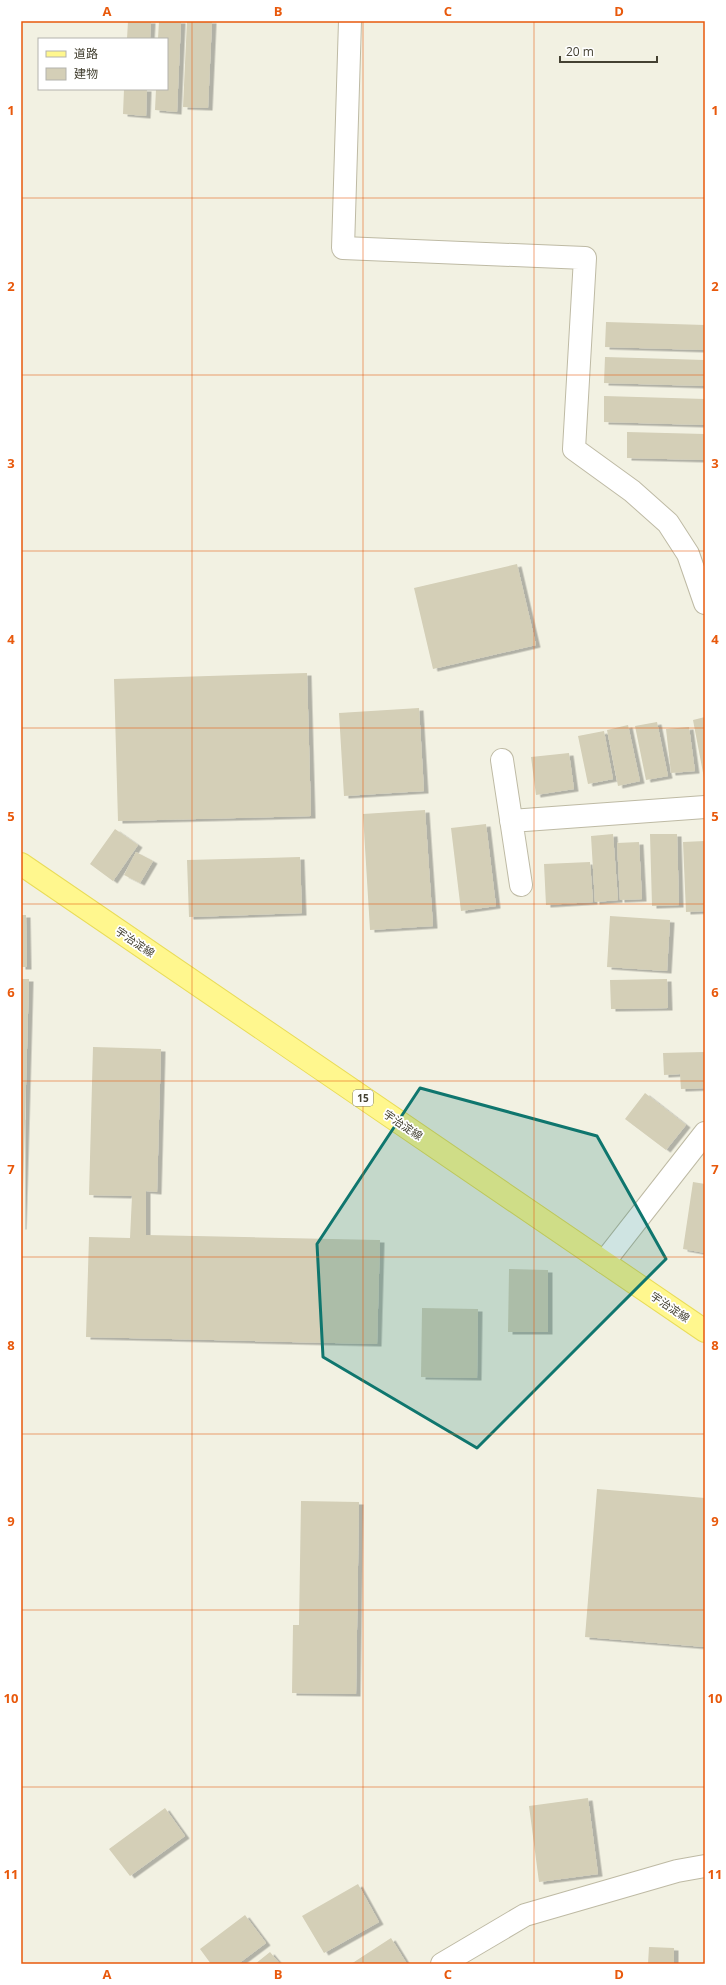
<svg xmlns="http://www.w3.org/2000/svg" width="726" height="1985" font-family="'Open Sans','Noto Sans JP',sans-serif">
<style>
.building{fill:#d4cfb7;filter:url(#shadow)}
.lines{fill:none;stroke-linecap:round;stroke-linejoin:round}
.minor-casing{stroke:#bebaa4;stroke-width:24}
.primary-casing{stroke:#e9dc59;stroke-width:24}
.minor{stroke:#fff;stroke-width:22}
.primary{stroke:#fff78e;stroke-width:22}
.marked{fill:#0f766e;fill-opacity:0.2;stroke:#0f766e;stroke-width:3;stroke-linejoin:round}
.grid{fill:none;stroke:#e8590c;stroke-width:1;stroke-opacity:0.55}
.labels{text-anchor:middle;stroke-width:3.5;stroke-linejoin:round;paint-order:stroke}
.shield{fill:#fff;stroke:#7c7a70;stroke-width:1}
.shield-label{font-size:10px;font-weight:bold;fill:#444132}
.street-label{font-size:11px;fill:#444132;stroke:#fff}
.neatline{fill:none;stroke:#e8590c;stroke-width:1.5}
.grid-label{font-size:13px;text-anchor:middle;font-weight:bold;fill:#e8590c}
</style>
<defs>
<filter id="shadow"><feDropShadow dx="4.5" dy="2.5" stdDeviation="0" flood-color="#0004"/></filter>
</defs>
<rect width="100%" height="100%" fill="#f2f1e2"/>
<!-- building -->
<path class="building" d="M128,21H151L150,39H127Z
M159,21H181L177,112L155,110L156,89H167V39H158Z
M187,21H212L208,108L183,107Z
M124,89H147L146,116L123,114Z
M606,322L705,325V350L605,347Z
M605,357L705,360V386L604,383Z
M604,396L705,399V425L604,422Z
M627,432L705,434V460L627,458Z
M517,564L536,645L433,669L414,588Z
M307,673L311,816L118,821L114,679Z
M419,708L424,791L344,796L339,713Z
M705,717V778H704L693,720Z
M657,722L668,776L646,780L635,726Z
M628,725L640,781L618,786L607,730Z
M689,727L695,771L671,773L666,729Z
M604,731L613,779L588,784L578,736Z
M569,753L574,789L536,795L531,757Z
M425,810L433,926L370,930L363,814Z
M486,824L496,906L461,911L451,828Z
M115,829L138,845L113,881L90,864Z
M613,834L618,900L595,902L591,836Z
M650,834H677L679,905L652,906Z
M705,841V911L686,912L683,842Z
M639,842L642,899L620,900L617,843Z
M136,852L153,861L140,883L124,875Z
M300,857L302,913L189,917L187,860Z
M590,862L593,902L546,905L544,864Z
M21,915H26L27,967H21Z
M610,916L670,920L667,971L607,967Z
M21,979H29L22,1227H21Z
M667,979L668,1008L611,1009L610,980Z
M93,1047L161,1049L157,1192L146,1191V1235L380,1240L377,1344L86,1337L89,1237L130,1238L132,1196L89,1195Z
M705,1052V1088L681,1089L680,1074L664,1075L663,1053Z
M645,1093L686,1125L666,1150L625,1119Z
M693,1182L705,1184V1253L683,1249Z
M509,1269L548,1270V1332H508Z
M422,1308L478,1309L477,1378L421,1377Z
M597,1489L705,1498V1647L585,1637Z
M301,1501L359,1502L356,1694L292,1693L293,1625H299Z
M588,1798L598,1874L539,1882L529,1806Z
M165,1808L185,1836L130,1876L109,1849Z
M358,1884L379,1922L324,1953L302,1916Z
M245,1915L266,1943L238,1964H211L200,1949Z
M391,1938L407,1964H351Z
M649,1947L674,1948V1964H648Z
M270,1952L280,1964H255Z"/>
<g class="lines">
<!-- minor casing -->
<g class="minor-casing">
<path id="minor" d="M350,21L343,248L585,258L574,449L632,491L668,523L688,554L705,603
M502,760L521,885
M511,821L705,807
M604,1262L705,1133
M442,1964L525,1915L677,1871L705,1866"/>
</g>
<!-- primary casing -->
<g class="primary-casing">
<path id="primary" d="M21,864L705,1331"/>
</g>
<!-- minor -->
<use href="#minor" class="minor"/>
<!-- primary -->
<use href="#primary" class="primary"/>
</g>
<!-- marked area -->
<path class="marked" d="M420,1088L597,1136L666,1259L477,1448L323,1357L317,1244Z"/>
<!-- grid -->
<path class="grid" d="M192,21V1964M363,21V1964M534,21V1964M21,198H705M21,375H705M21,551H705M21,728H705M21,904H705M21,1081H705M21,1257H705M21,1434H705M21,1610H705M21,1787H705"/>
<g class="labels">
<!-- shield labels -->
<rect class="shield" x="353" y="1090" width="20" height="16" rx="3"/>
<g class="shield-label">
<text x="363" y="1102">15</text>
</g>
<!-- street labels -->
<g class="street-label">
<text transform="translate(135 942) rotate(34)" y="4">宇治淀線</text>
<text transform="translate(403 1125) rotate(34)" y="4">宇治淀線</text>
<text transform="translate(670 1307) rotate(34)" y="4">宇治淀線</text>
</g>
</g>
<!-- border -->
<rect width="726" height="1985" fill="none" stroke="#ffffff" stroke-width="44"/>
<!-- legend -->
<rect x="38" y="38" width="130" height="52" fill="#ffffff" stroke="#b4b3ad"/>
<rect x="46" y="51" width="20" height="6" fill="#fff78e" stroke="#b4b3ad"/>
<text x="74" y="58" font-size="12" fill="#444132">道路</text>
<rect x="46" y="68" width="20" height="12" fill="#d4cfb7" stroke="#b4b3ad"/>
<text x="74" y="78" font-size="12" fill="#444132">建物</text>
<!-- scale -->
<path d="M560 56v6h97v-6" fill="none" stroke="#444132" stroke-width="2"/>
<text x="566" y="56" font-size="12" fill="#444132" stroke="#ffffff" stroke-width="3" paint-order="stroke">20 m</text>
<rect x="22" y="22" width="682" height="1941" class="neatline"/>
<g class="grid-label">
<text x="107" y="16">A</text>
<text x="278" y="16">B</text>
<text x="448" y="16">C</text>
<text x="619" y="16">D</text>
<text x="11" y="115">1</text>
<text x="715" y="115">1</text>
<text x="11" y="291">2</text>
<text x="715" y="291">2</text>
<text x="11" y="468">3</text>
<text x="715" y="468">3</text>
<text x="11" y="644">4</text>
<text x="715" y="644">4</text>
<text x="11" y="821">5</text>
<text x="715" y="821">5</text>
<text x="11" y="997">6</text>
<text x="715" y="997">6</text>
<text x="11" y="1174">7</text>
<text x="715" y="1174">7</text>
<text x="11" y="1350">8</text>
<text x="715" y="1350">8</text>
<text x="11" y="1526">9</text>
<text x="715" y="1526">9</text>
<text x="11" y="1703">10</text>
<text x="715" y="1703">10</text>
<text x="11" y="1879">11</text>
<text x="715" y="1879">11</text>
<text x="107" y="1979">A</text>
<text x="278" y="1979">B</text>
<text x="448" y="1979">C</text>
<text x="619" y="1979">D</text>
</g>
</svg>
